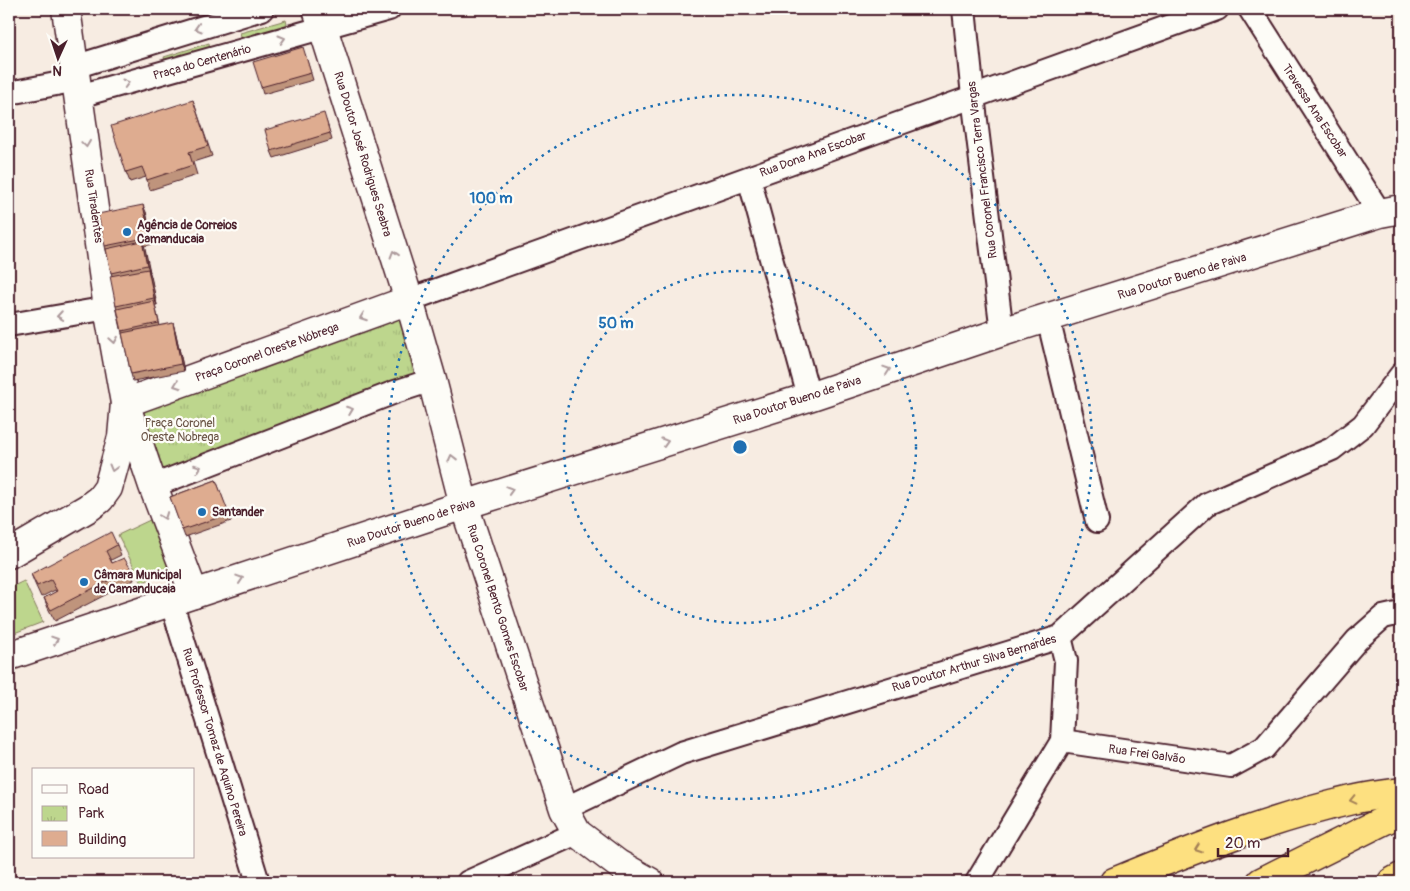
<svg xmlns="http://www.w3.org/2000/svg" width="1410" height="891" font-family="Pangolin,sans-serif">
  <style>
    .grass { fill: #bdd68d; stroke: #847a5c }
    .park { fill: url(#park-tufts); stroke: #847a5c }
    .lines { fill: none; stroke-linecap: round; stroke-linejoin: round }
    .minor-casing { stroke: #4a1f2b; stroke-width: 26 }
    .tertiary-casing { stroke: #4a1f2b; stroke-width: 31 }
    .secondary-casing { stroke: #4a1f2b; stroke-width: 31 }
    .motorway-casing { stroke: #4a1f2b; stroke-width: 31 }
    .minor { stroke: #fdfcf7; stroke-width: 22 }
    .tertiary { stroke: #fdfcf7; stroke-width: 28 }
    .secondary { stroke: #fdfcf7; stroke-width: 28 }
    .motorway { stroke: #fde080; stroke-width: 28 }
    .wall { fill: #bf947c; stroke: #4a1f2b }
    .shaded-wall { fill: #9b7865; stroke: #4a1f2b }
    .building { fill: #deac90; stroke: #4a1f2b }
    .oneway { stroke: #ac999b }
    .oneway2 { stroke: #a48056 }
    .ring { fill: none; stroke: #1f6fb2; stroke-width: 2.5; stroke-dasharray: 2.5 5 }
    .poi-dot { fill: #1f6fb2; stroke: #fdfcf7; stroke-width: 2 }
    .labels { text-anchor: middle; stroke-width: 4.5; stroke-linejoin: round; paint-order: stroke }
    .street-label { font-size: 12px; fill: #4a1f2b; stroke: #fdfcf7 }
    .poi-label { font-size: 12px; font-weight: bold; fill: #4a1f2b; stroke: #fdfcf7; text-anchor: start }
    .park-label { font-size: 12px; fill: #6c5648; stroke: #fdfcf7 }
    .centre { fill: #1f6fb2; stroke: #fdfcf7; stroke-width: 2.5 }
    .ring-label { font-size: 15px; text-anchor: middle; font-weight: bold; fill: #1f6fb2; stroke: #fdfcf7; stroke-width: 4.5; stroke-linejoin: round; paint-order: stroke }
  </style>
  <defs>
    <pattern id="park-tufts" width="24" height="20" patternUnits="userSpaceOnUse" patternTransform="scale(1.25)"><rect width="24" height="20" fill="#bdd68d"/><path d="M3 7l-1-3M5 7V3M7 7l1-3M15 17l-1-3M17 17v-4M19 17l1-3" fill="none" stroke="#a4b77a"/></pattern>
  </defs>
  <rect width="100%" height="100%" fill="#f7ece2"/>
  <filter id="ink" filterUnits="userSpaceOnUse"><feTurbulence type="fractalNoise" baseFrequency=".02" numOctaves="2"/><feDisplacementMap in="SourceGraphic" scale="10" xChannelSelector="R" yChannelSelector="G"/><feConvolveMatrix kernelMatrix="1 2 1 2 8 2 1 2 1" color-interpolation-filters="sRGB"/></filter>
  <g filter="url(#ink)">
    <g class="grass">
      <path d="M 286,20 L 288,29 L 243,42 L 240,33 Z"/>
      <path d="M 209,43 L 211,52 L 166,65 L 164,57 Z"/>
      <path d="M 152,519 L 175,567 L 142,583 L 118,535 Z"/>
      <path d="M 24,581 L 43,622 L 9,635 L 9,588 Z"/>
    </g>
    <path class="park" d="M 406,312 L 427,377 L 156,480 L 131,406 Z"/>
    <g class="lines">
      <defs>
        <g id="minor">
          <path d="M 964,9 L 973,96 L 1002,332"/>
          <path d="M 1250,9 L 1380,213"/>
          <path d="M 74,67 L 262,9"/>
          <path d="M 9,93 L 77,80"/>
          <path d="M 79,96 L 389,9"/>
          <path d="M 749,178 L 809,397"/>
          <path d="M 409,300 L 1217,9"/>
          <path d="M 1048,318 L 1097,521"/>
          <path d="M 9,325 L 108,308"/>
          <path d="M 153,486 L 395,392 L 432,380"/>
          <path d="M 171,601 L 258,882"/>
          <path d="M 1062,741 L 1231,766 L 1264,748 L 1357,640 L 1383,617 L 1401,613"/>
          <path d="M 564,809 L 681,753 L 1060,637 L 1207,504 L 1332,449 L 1363,425 L 1401,375"/>
          <path d="M 468,882 L 577,833"/>
          <path d="M 977,882 L 1062,741 L 1066,661 L 1060,637"/>
        </g>
        <g id="tertiary">
          <path d="M 464,505 L 809,397 L 1002,332 L 1380,213 L 1401,209"/>
          <path d="M 9,554 L 88,508 L 100,499 L 108,488 L 122,437 L 125,403 L 409,300"/>
          <path d="M 9,656 L 194,594"/>
        </g>
        <g id="secondary">
          <path d="M 66,9 L 108,308 L 125,403 L 153,486 L 194,594 L 464,505"/>
          <path d="M 317,9 L 409,300 L 432,380 L 464,505 L 564,809 L 577,833 L 618,864 L 650,882"/>
        </g>
        <g id="motorway">
          <path d="M 1114,882 C 1191,850 1270,819 1352,800 C 1368,796 1385,794 1401,792"/>
          <path d="M 1261,882 L 1401,812"/>
          <path d="M 1392,882 L 1401,877"/>
        </g>
      </defs>
      <use href="#minor" class="minor-casing"/>
      <use href="#tertiary" class="tertiary-casing"/>
      <use href="#secondary" class="secondary-casing"/>
      <use href="#motorway" class="motorway-casing"/>
      <use href="#minor" class="minor"/>
      <use href="#tertiary" class="tertiary"/>
      <use href="#secondary" class="secondary"/>
      <use href="#motorway" class="motorway"/>
    </g>
    <g class="wall">
      <path d="M 305,54 L 313,80 L 263,94 L 261,87 Z"/>
      <path d="M 193,100 L 212,156 L 193,162 L 197,175 L 150,190 L 146,177 L 130,182 L 126,172 Z"/>
      <path d="M 326,120 L 332,140 L 274,158 L 271,151 Z"/>
      <path d="M 146,212 L 153,244 L 144,246 L 157,305 L 155,305 L 160,326 L 175,330 L 184,371 L 133,381 L 131,374 L 116,306 L 112,276 L 105,246 Z"/>
      <path d="M 216,480 L 231,521 L 185,537 L 170,497 Z"/>
      <path d="M 117,545 L 121,555 L 111,560 L 112,563 L 131,569 L 134,580 L 55,621 L 48,608 L 44,598 L 56,592 L 55,590 L 41,597 L 35,584 L 31,574 Z"/>
    </g>
    <g class="shaded-wall">
      <path d="M 143,205 L 146,212 L 153,244 L 150,237 Z"/>
      <path d="M 142,241 L 145,248 L 150,272 L 147,265 Z"/>
      <path d="M 148,269 L 151,276 L 157,305 L 154,298 Z"/>
      <path d="M 173,323 L 175,330 L 184,371 L 181,364 Z"/>
    </g>
    <g class="building">
      <path d="M 303,47 L 311,73 L 261,87 L 253,62 Z"/>
      <path d="M 193,100 L 208,146 L 189,152 L 193,165 L 147,180 L 142,167 L 126,172 L 111,126 Z"/>
      <path d="M 324,113 L 330,133 L 271,151 L 265,130 Z"/>
      <path d="M 143,205 L 150,237 L 105,246 L 98,214 Z"/>
      <path d="M 142,241 L 147,265 L 111,273 L 106,249 Z"/>
      <path d="M 148,269 L 154,298 L 116,306 L 110,276 Z"/>
      <path d="M 154,301 L 159,323 L 122,331 L 117,309 Z"/>
      <path d="M 173,323 L 181,364 L 131,374 L 122,333 Z"/>
      <path d="M 216,480 L 229,514 L 182,530 L 170,497 Z"/>
      <path d="M 111,532 L 117,545 L 106,551 L 112,563 L 124,558 L 131,569 L 51,610 L 44,598 L 57,591 L 51,580 L 37,586 L 31,574 Z"/>
    </g>
    <defs><path id="oneway-chevron" d="M-2-3.5L2.5 0L-2 3.5" fill="none" stroke-width="1.6" stroke-linecap="round" stroke-linejoin="round" transform="scale(1.25)"/></defs>
    <g class="oneway">
      <use href="#oneway-chevron" transform="translate(198 28) rotate(163)"/>
      <use href="#oneway-chevron" transform="translate(282 39) rotate(-16)"/>
      <use href="#oneway-chevron" transform="translate(126 83) rotate(-16)"/>
      <use href="#oneway-chevron" transform="translate(86 144) rotate(82)"/>
      <use href="#oneway-chevron" transform="translate(394 254) rotate(-107)"/>
      <use href="#oneway-chevron" transform="translate(60 316) rotate(171)"/>
      <use href="#oneway-chevron" transform="translate(363 317) rotate(160)"/>
      <use href="#oneway-chevron" transform="translate(114 340) rotate(80)"/>
      <use href="#oneway-chevron" transform="translate(887 370) rotate(-19)"/>
      <use href="#oneway-chevron" transform="translate(177 385) rotate(160)"/>
      <use href="#oneway-chevron" transform="translate(350 410) rotate(-21)"/>
      <use href="#oneway-chevron" transform="translate(665 442) rotate(-17)"/>
      <use href="#oneway-chevron" transform="translate(452 458) rotate(-104)"/>
      <use href="#oneway-chevron" transform="translate(113 468) rotate(105)"/>
      <use href="#oneway-chevron" transform="translate(198 468) rotate(-21)"/>
      <use href="#oneway-chevron" transform="translate(510 490) rotate(-17)"/>
      <use href="#oneway-chevron" transform="translate(164 516) rotate(69)"/>
      <use href="#oneway-chevron" transform="translate(240 579) rotate(-18)"/>
      <use href="#oneway-chevron" transform="translate(55 640) rotate(-19)"/>
    </g>
    <g class="oneway2">
      <use href="#oneway-chevron" transform="translate(1353 800) rotate(167)"/>
      <use href="#oneway-chevron" transform="translate(1198 849) rotate(160)"/>
    </g>
  </g>
  <g class="ring">
    <circle cx="740" cy="447" r="176"/>
    <circle cx="740" cy="447" r="352"/>
  </g>
  <g class="poi-dot">
    <circle cx="127" cy="232" r="5"/>
    <circle cx="202" cy="512" r="5"/>
    <circle cx="84" cy="582" r="5"/>
  </g>
  <g class="labels">
    <g class="street-label">
      <text transform="translate(202 62) rotate(-16)" y="4">Praça do Centenário</text>
      <text transform="translate(1315 111) rotate(57)" y="4">Travessa Ana Escobar</text>
      <text transform="translate(363 154) rotate(73)" y="4">Rua Doutor José Rodrigues Seabra</text>
      <text transform="translate(813 154) rotate(-20)" y="4">Rua Dona Ana Escobar</text>
      <text transform="translate(982 170) rotate(-97)" y="4">Rua Coronel Francisco Terra Vargas</text>
      <text transform="translate(94 206) rotate(82)" y="4">Rua Tiradentes</text>
      <text transform="translate(1182 276) rotate(-17)" y="4">Rua Doutor Bueno de Paiva</text>
      <text transform="translate(267 352) rotate(-20)" y="4">Praça Coronel Oreste Nóbrega</text>
      <text transform="translate(797 400) rotate(-18)" y="4">Rua Doutor Bueno de Paiva</text>
      <text transform="translate(411 523) rotate(-18)" y="4">Rua Doutor Bueno de Paiva</text>
      <text transform="translate(498 608) rotate(72)" y="4">Rua Coronel Bento Gomes Escobar</text>
      <text transform="translate(974 663) rotate(-17)" y="4">Rua Doutor Arthur Silva Bernardes</text>
      <text transform="translate(215 742) rotate(73)" y="4">Rua Professor Tomaz de Aquino Pereira</text>
      <text transform="translate(1147 754) rotate(8)" y="4">Rua Frei Galvão</text>
    </g>
    <g class="poi-label">
      <text x="137" y="229">Agência de Correios<tspan x="137" dy="14">Camanducaia</tspan></text>
      <text x="212" y="516">Santander</text>
      <text x="94" y="579">Câmara Municipal<tspan x="94" dy="14">de Camanducaia</tspan></text>
    </g>
    <g class="park-label">
      <text x="180" y="427">Praça Coronel<tspan x="180" dy="14">Oreste Nobrega</tspan></text>
    </g>
  </g>
  <circle cx="740" cy="447" r="8" class="centre"/>
  <g class="ring-label">
    <text x="491" y="203">100 m</text>
    <text x="616" y="328">50 m</text>
  </g>
  <rect width="1410" height="891" fill="none" stroke="#fdfcf7" stroke-width="30"/>
  <rect x="15" y="15" width="1380" height="861" fill="none" stroke="#4a1f2b" stroke-width="2" filter="url(#ink)"/>
  <rect x="32" y="768" width="162" height="90" fill="#fdfcf7" stroke="#b5a4a5"/>
  <rect x="42" y="785" width="25" height="8" fill="#fdfcf7" stroke="#b5a4a5"/>
  <text x="78" y="794" font-size="15" fill="#4a1f2b">Road</text>
  <rect x="42" y="806" width="25" height="15" fill="url(#park-tufts)" stroke="#b5a4a5"/>
  <text x="78" y="818" font-size="15" fill="#4a1f2b">Park</text>
  <rect x="42" y="831" width="25" height="15" fill="#deac90" stroke="#b5a4a5"/>
  <text x="78" y="844" font-size="15" fill="#4a1f2b">Building</text>
  <g transform="translate(58 58) rotate(183)" stroke="#fdfcf7" stroke-width="4" paint-order="stroke">
  <path d="M0-4L9 19L0 12L-9 19Z" fill="#4a1f2b"/>
  <text y="-8" font-size="14" font-weight="bold" text-anchor="middle" fill="#4a1f2b">N</text>
  </g>
  <path d="M1218 848v8h70v-8" fill="none" stroke="#4a1f2b" stroke-width="2.5"/>
  <text x="1225" y="848" font-size="15" fill="#4a1f2b" stroke="#fdfcf7" stroke-width="4" paint-order="stroke">20 m</text>
</svg>
